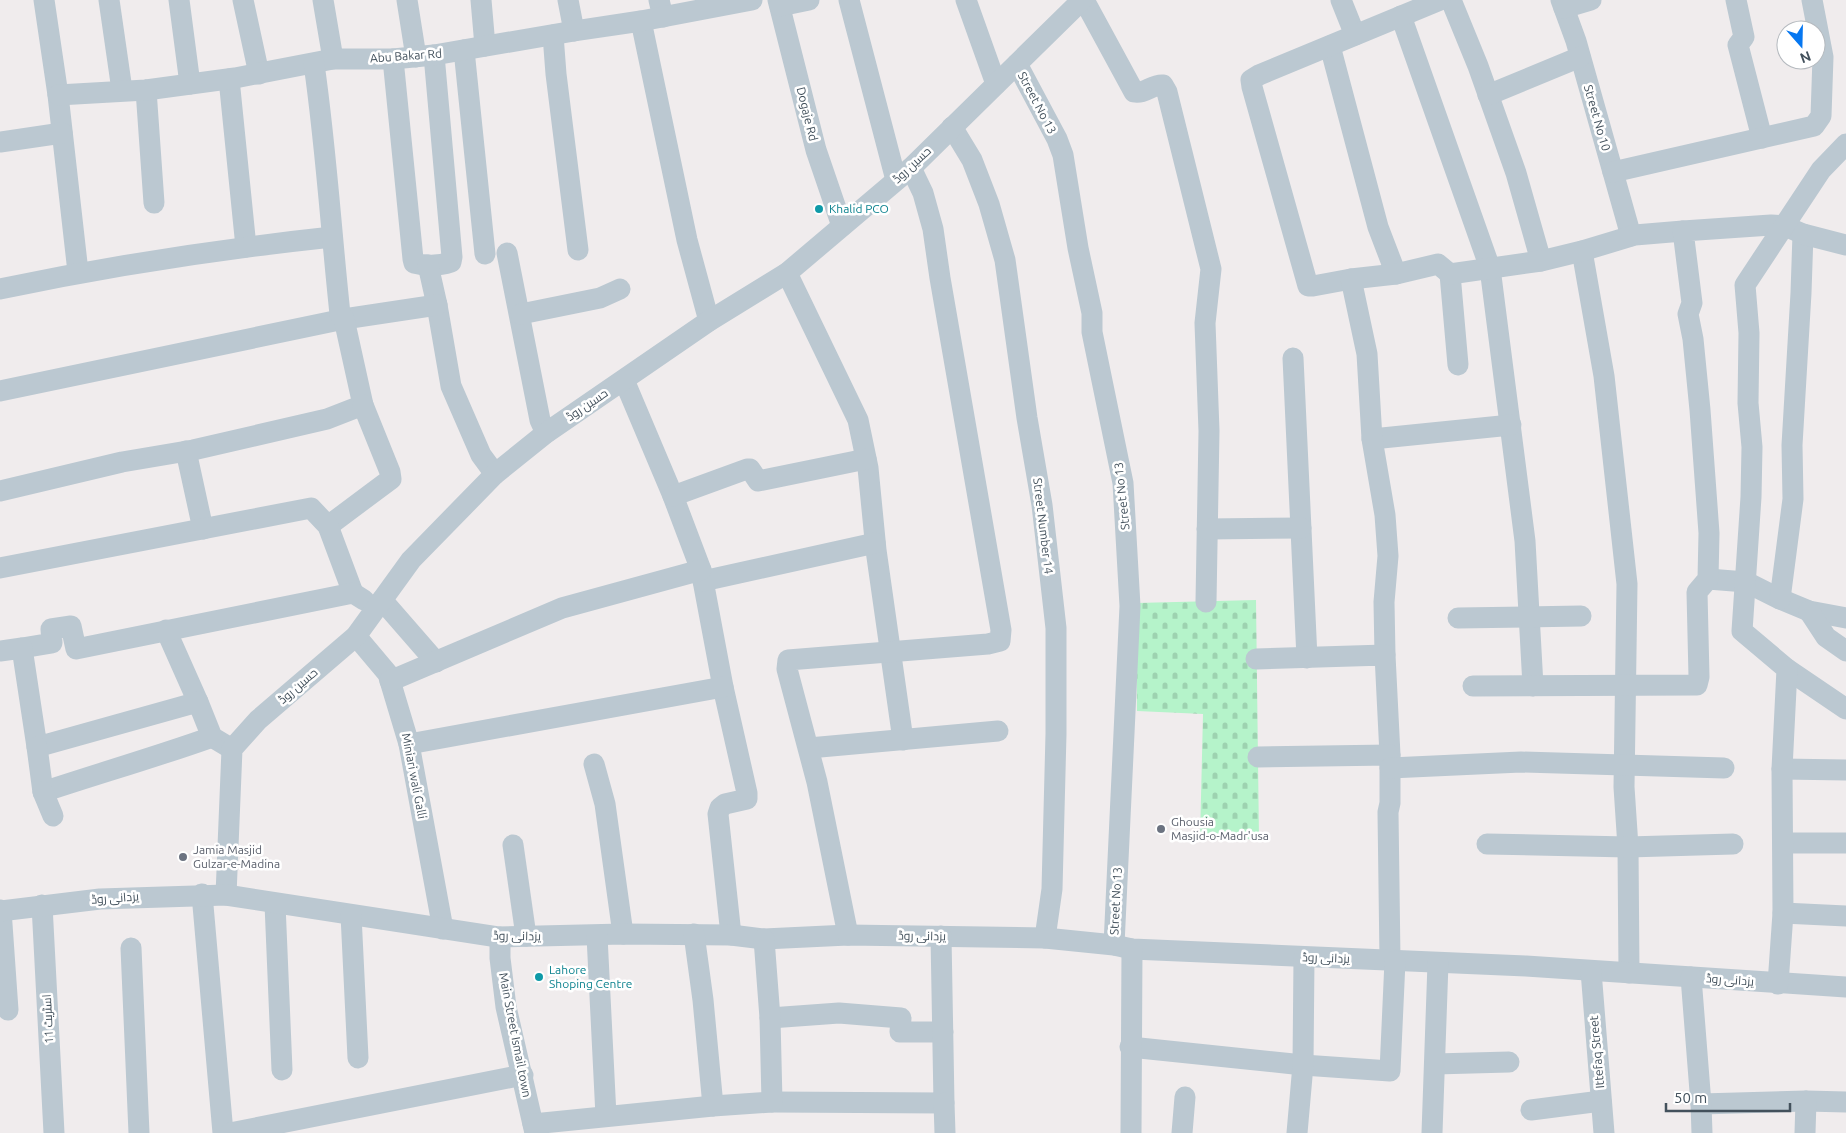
<svg xmlns="http://www.w3.org/2000/svg" width="1846" height="1133" font-family="Ubuntu,Cairo,sans-serif">
  <style>
    .cemetery { fill: url(#cemetery-stones) }
    .lines { fill: none; stroke-linecap: round; stroke-linejoin: round }
    .minor { stroke: #bbc8d1; stroke-width: 21 }
    .culture-dot { fill: #0f9aa8; stroke: #fff; stroke-width: 2 }
    .worship-dot { fill: #6b7280; stroke: #fff; stroke-width: 2 }
    .labels { text-anchor: middle; stroke-width: 5; stroke-linejoin: round; paint-order: stroke }
    .street-label { font-size: 12px; fill: #43515c; stroke: #fff }
    .culture-label { font-size: 12px; fill: #0d838f; stroke: #fff; text-anchor: start }
    .worship-label { font-size: 12px; fill: #5b616d; stroke: #fff; text-anchor: start }
  </style>
  <defs>
    <pattern id="cemetery-stones" width="16" height="16" patternUnits="userSpaceOnUse" patternTransform="scale(1.25)"><rect width="16" height="16" fill="#b5f3ca"/><path d="M2 7V4a2 2 0 0 1 4 0v3zM10 15v-3a2 2 0 0 1 4 0v3z" fill="#9dd2b0"/></pattern>
  </defs>
  <rect width="100%" height="100%" fill="#f0eced"/>
  <path class="cemetery" d="M 1256,600 L 1259,839 L 1200,839 L 1203,714 L 1137,711 L 1136,603 Z"/>
  <g class="lines">
    <g class="minor">
      <path d="M 44,0 L 58,95 L 78,272"/>
      <path d="M 109,0 L 122,90"/>
      <path d="M 179,0 L 190,84"/>
      <path d="M 243,0 L 259,74"/>
      <path d="M 323,0 L 333,59"/>
      <path d="M 407,0 L 416,57"/>
      <path d="M 481,0 L 485,46"/>
      <path d="M 568,0 L 574,31"/>
      <path d="M 659,0 L 663,17"/>
      <path d="M 778,0 L 816,150 L 842,226"/>
      <path d="M 849,0 L 896,180"/>
      <path d="M 966,0 L 996,84"/>
      <path d="M 1084,0 L 1134,92 C 1145,94 1152,84 1163,85 L 1167,92 L 1211,269 L 1205,323 L 1209,431 L 1206,602"/>
      <path d="M 1341,0 L 1355,35"/>
      <path d="M 1451,0 L 1478,66 L 1516,173 L 1541,261"/>
      <path d="M 1561,0 L 1576,41 L 1631,236"/>
      <path d="M 1736,0 L 1744,37 L 1738,45 L 1762,138"/>
      <path d="M 780,6 L 809,0"/>
      <path d="M 1564,8 L 1591,0"/>
      <path d="M 1401,16 L 1490,268 L 1525,541 L 1533,686"/>
      <path d="M 641,21 L 687,240 L 709,321"/>
      <path d="M 553,35 L 556,74 L 578,250"/>
      <path d="M 1330,46 L 1378,227 L 1396,274"/>
      <path d="M 464,50 L 485,254"/>
      <path d="M 393,59 L 413,259 L 414,263 C 426,266 439,266 451,262 L 452,257 L 434,55"/>
      <path d="M 1017,64 L 1057,139 L 1063,155 L 1078,248 L 1092,313 L 1092,332 L 1123,483 L 1130,606 L 1114,945"/>
      <path d="M 229,79 L 246,247"/>
      <path d="M 146,90 L 154,203"/>
      <path d="M 58,95 L 146,90 L 235,78 L 333,59 L 393,59 L 434,55 L 574,31 L 641,21 L 752,0"/>
      <path d="M 1488,95 L 1580,57"/>
      <path d="M 952,127 L 972,160 L 989,204 L 1005,260 L 1027,418 L 1042,505 L 1056,628 L 1056,734 L 1052,889 L 1045,938"/>
      <path d="M 0,142 L 62,133"/>
      <path d="M 1613,172 L 1814,126 L 1821,116 L 1823,57 L 1812,0"/>
      <path d="M 1582,251 L 1604,376 L 1627,584 L 1624,787 L 1628,847 L 1629,973"/>
      <path d="M 507,253 L 540,420 L 546,433"/>
      <path d="M 428,265 L 437,305 L 451,386 L 481,455 L 495,474"/>
      <path d="M 787,273 L 858,420 L 868,468 L 876,550 L 903,740"/>
      <path d="M 1450,274 L 1458,365"/>
      <path d="M 1351,279 L 1313,286 L 1308,286 L 1252,87 L 1251,80 L 1259,75 L 1440,0"/>
      <path d="M 0,289 C 110,266 220,249 332,237"/>
      <path d="M 521,314 L 600,298 L 620,289"/>
      <path d="M 1293,358 L 1307,658"/>
      <path d="M 624,380 L 673,496 L 701,570 L 723,687 L 747,793 L 747,799 L 725,804 L 720,808 L 718,814 L 731,935"/>
      <path d="M 0,391 L 344,319 L 437,305"/>
      <path d="M 1372,439 L 1511,425"/>
      <path d="M 186,451 L 203,529"/>
      <path d="M 0,491 L 122,462 L 193,450 L 327,419 L 363,405 L 344,319 L 340,314 C 331,230 326,147 314,64"/>
      <path d="M 673,496 L 747,469 L 750,469 L 758,481 L 866,459"/>
      <path d="M 328,526 L 391,479 L 390,472 L 363,405"/>
      <path d="M 1207,529 L 1301,528"/>
      <path d="M 0,568 L 311,508 L 328,526 L 353,593"/>
      <path d="M 1708,579 L 1746,582 L 1780,599 L 1809,611 L 1846,618"/>
      <path d="M 703,581 L 875,543"/>
      <path d="M 1780,599 L 1793,499 L 1792,445 L 1801,293 L 1803,234"/>
      <path d="M 382,600 L 436,662"/>
      <path d="M 1809,611 L 1826,637 L 1846,651"/>
      <path d="M 1458,618 L 1581,616"/>
      <path d="M 166,630 L 198,702"/>
      <path d="M 356,636 L 388,674 L 409,744 L 443,929"/>
      <path d="M 22,648 L 52,643 L 51,629 L 71,626 L 76,649 L 353,593 L 364,600"/>
      <path d="M 0,651 L 22,648 L 37,747 L 198,702 L 212,737 L 232,749"/>
      <path d="M 1385,655 L 1384,602 L 1388,556 L 1385,515 L 1372,439 L 1367,354 L 1351,279 L 1396,274 L 1438,264 L 1450,274 L 1541,261 L 1582,251 L 1635,235 L 1683,231"/>
      <path d="M 1256,659 L 1385,655 L 1390,755"/>
      <path d="M 1787,669 L 1846,709"/>
      <path d="M 390,681 L 562,608 L 701,570"/>
      <path d="M 1473,686 L 1697,685 L 1699,677 L 1697,592 L 1708,579 L 1709,533 L 1700,410 L 1693,339 L 1688,314 L 1692,303 L 1683,231 L 1771,225 L 1785,226 L 1803,234 L 1846,245"/>
      <path d="M 409,744 L 723,687"/>
      <path d="M 37,747 L 43,792 C 100,773 156,757 212,737"/>
      <path d="M 809,748 L 998,731"/>
      <path d="M 1258,757 L 1390,755 L 1390,803 L 1388,812 L 1390,960"/>
      <path d="M 594,764 L 605,804 L 623,934"/>
      <path d="M 1390,768 L 1521,762 L 1724,768"/>
      <path d="M 1782,769 L 1846,770"/>
      <path d="M 43,792 L 53,816"/>
      <path d="M 1783,843 L 1846,843"/>
      <path d="M 1487,844 L 1628,847 L 1733,844"/>
      <path d="M 513,845 L 526,936"/>
      <path d="M 202,894 L 223,1133"/>
      <path d="M 226,895 L 232,749 L 258,720 L 356,636 L 411,560 L 495,474 L 546,433 L 709,321 L 787,273 L 911,168 L 1082,0"/>
      <path d="M 275,904 L 282,1070"/>
      <path d="M 42,905 L 54,1133"/>
      <path d="M 1,910 L 8,1010"/>
      <path d="M 0,911 L 100,899 L 226,895 L 498,937 L 623,934 L 731,935 L 764,939 L 848,935 L 1045,938 L 1114,945 L 1132,949 L 1526,966 L 1846,987"/>
      <path d="M 1783,913 L 1846,916"/>
      <path d="M 351,915 L 358,1058"/>
      <path d="M 694,934 L 703,1000 L 713,1106"/>
      <path d="M 848,935 L 817,782 L 787,669 L 788,660 L 988,644 L 1000,641 L 1001,630 L 940,278 L 933,229 L 923,193 L 911,168"/>
      <path d="M 597,936 L 606,1116"/>
      <path d="M 500,937 L 500,958 L 506,1007 L 535,1133"/>
      <path d="M 131,948 L 139,1133"/>
      <path d="M 1591,971 L 1604,1133"/>
      <path d="M 1691,977 L 1701,1104 L 1806,1101 L 1846,1102"/>
      <path d="M 1778,984 L 1783,913 L 1782,769 L 1787,669 L 1742,631 L 1751,497 L 1752,447 L 1748,403 L 1749,333 L 1745,285 L 1821,170 L 1846,144"/>
      <path d="M 770,1018 L 839,1013 L 901,1018 L 900,1032 L 943,1032"/>
      <path d="M 1130,1047 L 1303,1065 L 1390,1071 L 1395,961"/>
      <path d="M 1435,1064 L 1509,1062"/>
      <path d="M 772,1102 L 944,1103 L 941,936"/>
      <path d="M 944,1103 L 945,1133"/>
      <path d="M 1701,1104 L 1702,1133"/>
      <path d="M 1531,1110 L 1601,1101"/>
      <path d="M 533,1124 L 713,1106 L 772,1102 L 770,1018 L 764,939"/>
      <path d="M 230,1133 L 523,1075"/>
      <path d="M 1131,1133 L 1132,949"/>
      <path d="M 1182,1133 L 1185,1097"/>
      <path d="M 1297,1133 L 1303,1065 L 1304,958"/>
      <path d="M 1432,1133 L 1438,963"/>
      <path d="M 1805,1133 L 1806,1101"/>
    </g>
  </g>
  <g class="culture-dot">
    <circle cx="819" cy="209" r="5"/>
    <circle cx="539" cy="977" r="5"/>
  </g>
  <g class="worship-dot">
    <circle cx="1161" cy="829" r="5"/>
    <circle cx="183" cy="857" r="5"/>
  </g>
  <g class="labels">
    <g class="street-label">
      <text transform="translate(406 56) rotate(-4)" y="4">Abu Bakar Rd</text>
      <text transform="translate(1037 103) rotate(62)" y="4">Street No 13</text>
      <text transform="translate(807 114) rotate(76)" y="4">Dogaje Rd</text>
      <text transform="translate(1597 118) rotate(74)" y="4">Street No 10</text>
      <text transform="translate(912 165) rotate(-43)" y="4">حسین روڈ</text>
      <text transform="translate(587 405) rotate(-34)" y="4">حسین روڈ</text>
      <text transform="translate(1122 496) rotate(-96)" y="4">Street No 13</text>
      <text transform="translate(1043 526) rotate(83)" y="4">Street Number 14</text>
      <text transform="translate(298 686) rotate(-41)" y="4">حسین روڈ</text>
      <text transform="translate(414 776) rotate(79)" y="4">Miniari wali Galli</text>
      <text transform="translate(115 898) rotate(-4)" y="4">یزدانی روڈ</text>
      <text transform="translate(1116 901) rotate(-87)" y="4">Street No 13</text>
      <text transform="translate(517 936) rotate(1)" y="4">یزدانی روڈ</text>
      <text transform="translate(922 936) rotate(1)" y="4">یزدانی روڈ</text>
      <text transform="translate(1326 958) rotate(2)" y="4">یزدانی روڈ</text>
      <text transform="translate(1730 980) rotate(4)" y="4">یزدانی روڈ</text>
      <text transform="translate(48 1019) rotate(-93)" y="4">اسٹریٹ 11</text>
      <text transform="translate(515 1035) rotate(79)" y="4">Main Street Ismail town</text>
      <text transform="translate(1597 1052) rotate(-95)" y="4">Ittefaq Street</text>
    </g>
    <g class="culture-label">
      <text x="829" y="213">Khalid PCO</text>
      <text x="549" y="974">Lahore<tspan x="549" dy="14">Shoping Centre</tspan></text>
    </g>
    <g class="worship-label">
      <text x="1171" y="826">Ghousia<tspan x="1171" dy="14">Masjid-o-Madr'usa</tspan></text>
      <text x="193" y="854">Jamia Masjid<tspan x="193" dy="14">Gulzar-e-Madina</tspan></text>
    </g>
  </g>
  <g transform="translate(1801 45) rotate(160)"><circle r="24" fill="#ffffff" stroke="#b4b9be"/>
  <path d="M0-4L9 19L0 12L-9 19Z" fill="#0677f1"/>
  <text y="-8" font-size="14" font-weight="bold" text-anchor="middle" fill="#43515c">N</text>
  </g>
  <path d="M1666 1103v8h124v-8" fill="none" stroke="#43515c" stroke-width="2.5"/>
  <text x="1674" y="1103" font-size="15" fill="#43515c" stroke="#ffffff" stroke-width="4" paint-order="stroke">50 m</text>
</svg>
